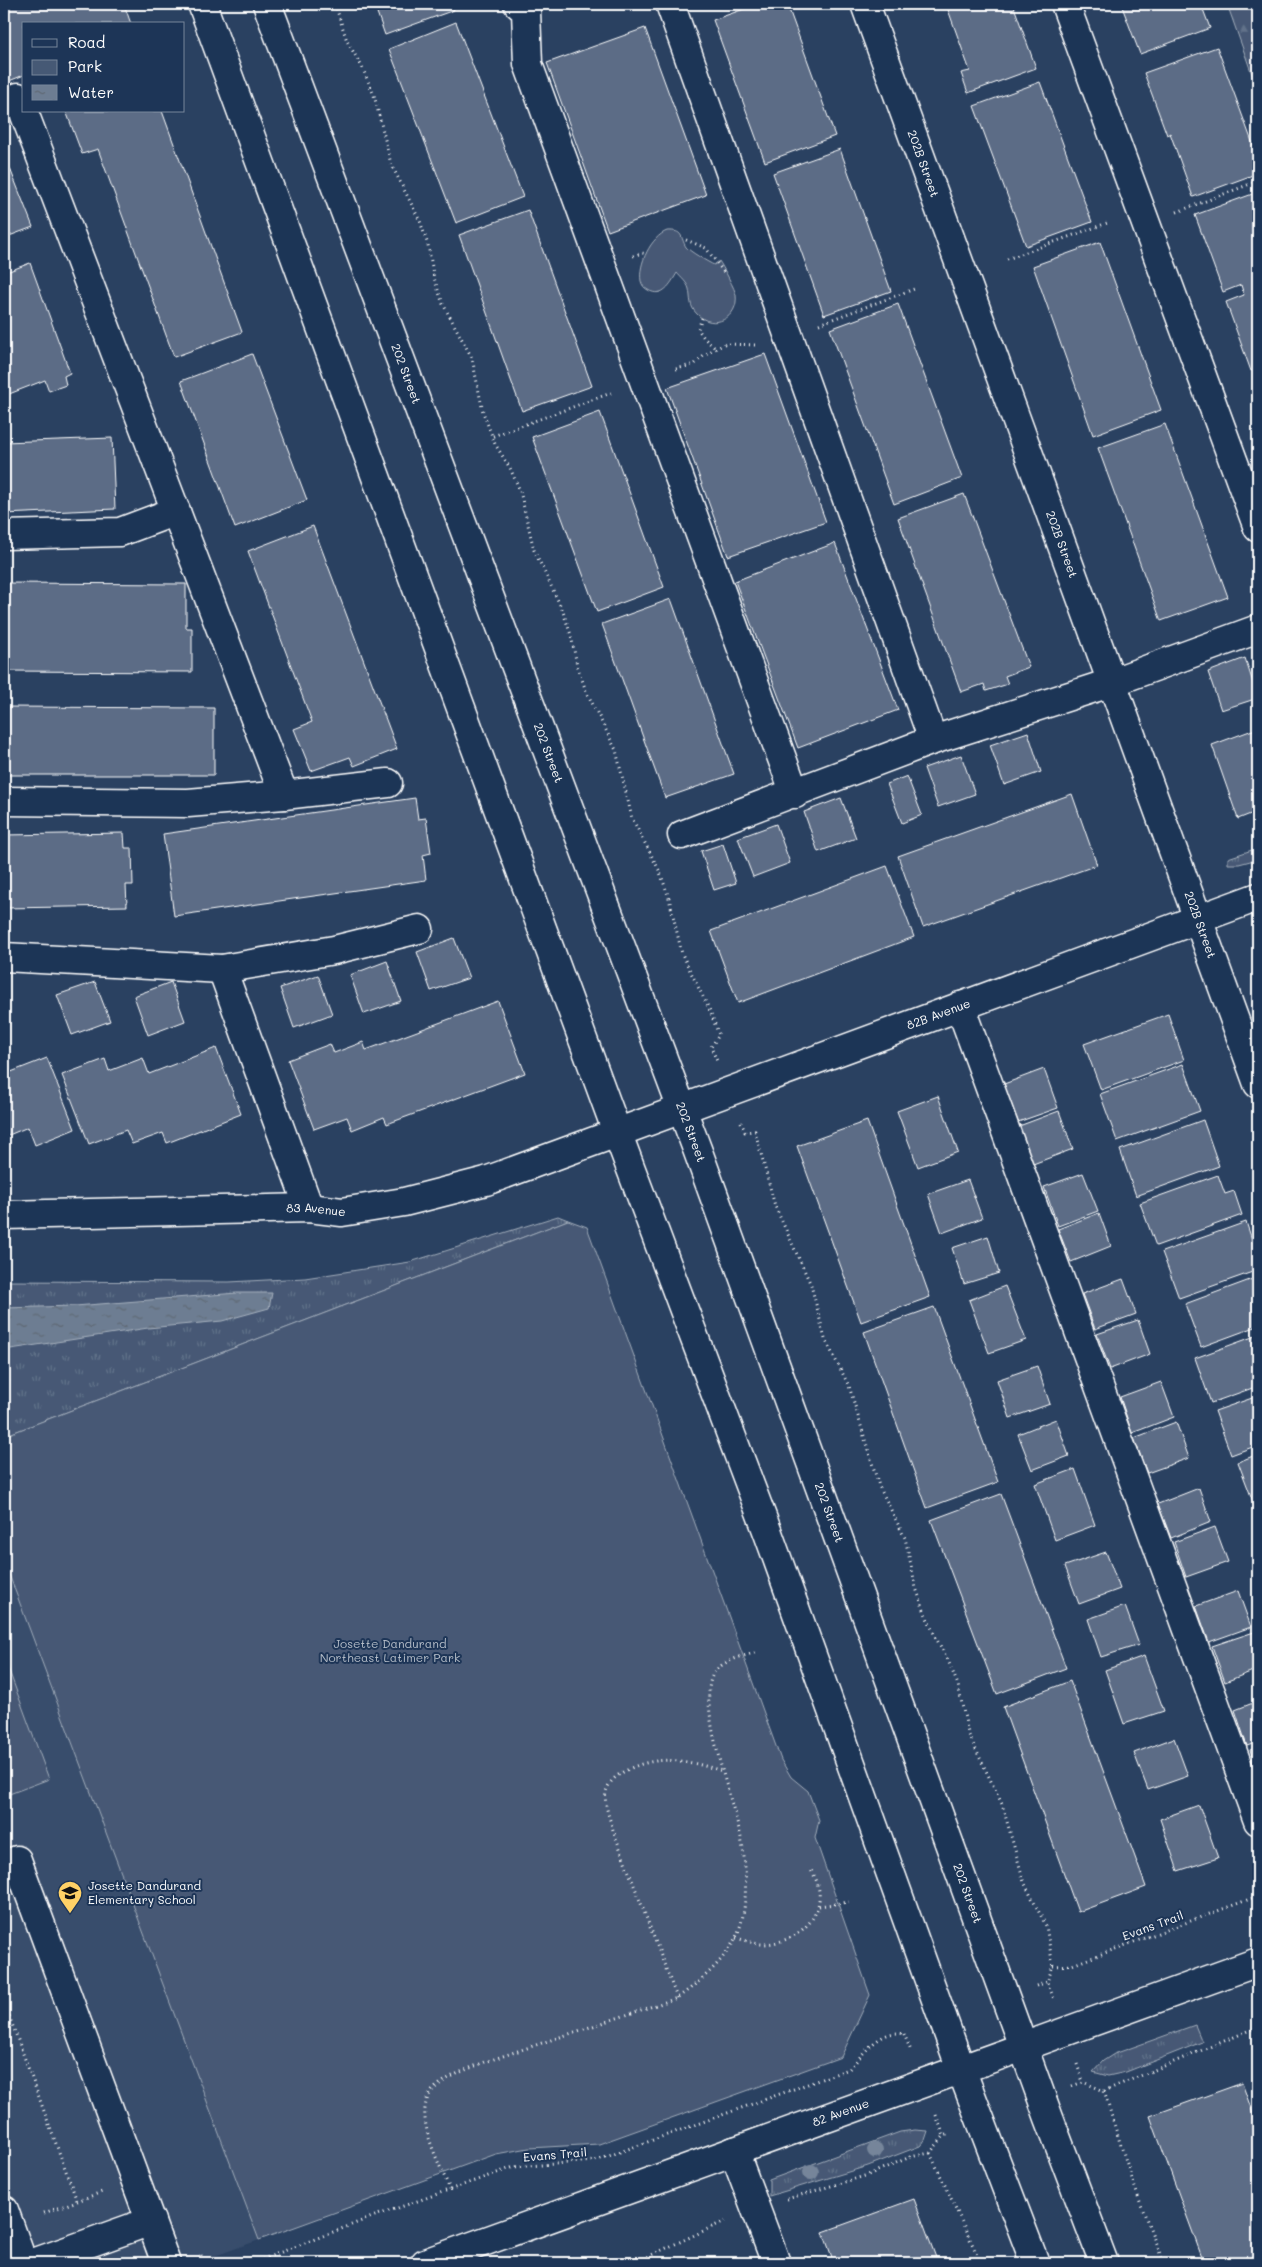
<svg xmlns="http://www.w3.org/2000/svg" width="1262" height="2267" font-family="Mali,sans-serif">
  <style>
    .built { fill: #394e6c }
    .grass { fill: url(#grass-tufts); stroke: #a2acba }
    .forest { fill: url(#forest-firs); stroke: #a2acba }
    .park { fill: #465975; stroke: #a2acba }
    .water { fill: url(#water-ripples); stroke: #a7b1be }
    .building { fill: #5b6c86; stroke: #fff }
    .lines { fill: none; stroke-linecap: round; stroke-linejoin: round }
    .minor-casing { stroke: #fff; stroke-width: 31 }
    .major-casing { stroke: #fff; stroke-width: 31 }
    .path { stroke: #fff; stroke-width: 3; stroke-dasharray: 1 4; stroke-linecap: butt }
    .minor { stroke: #1d3557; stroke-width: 28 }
    .major { stroke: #1d3557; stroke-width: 28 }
    .tree { fill: #76859a }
    .labels { text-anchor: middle; stroke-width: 4; stroke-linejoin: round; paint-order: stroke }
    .street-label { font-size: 12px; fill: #fff; stroke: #1d3557 }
    .park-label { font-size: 12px; fill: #b5bdc8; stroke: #1d3557 }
    .poi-label { font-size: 12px; fill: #fff; stroke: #1d3557; text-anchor: start }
  </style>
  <defs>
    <pattern id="grass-tufts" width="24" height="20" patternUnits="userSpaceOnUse" patternTransform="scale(1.25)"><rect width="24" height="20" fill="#465975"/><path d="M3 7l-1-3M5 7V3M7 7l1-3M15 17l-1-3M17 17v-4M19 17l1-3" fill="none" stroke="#62728a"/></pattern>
    <pattern id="forest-firs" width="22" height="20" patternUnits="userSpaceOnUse" patternTransform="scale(1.25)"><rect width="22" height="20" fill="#465975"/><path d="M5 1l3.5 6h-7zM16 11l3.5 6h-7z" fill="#62728a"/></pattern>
    <pattern id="water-ripples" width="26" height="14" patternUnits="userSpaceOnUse" patternTransform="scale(1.25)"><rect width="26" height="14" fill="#6d7d92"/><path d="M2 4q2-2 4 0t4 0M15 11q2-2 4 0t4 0" fill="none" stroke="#5e6772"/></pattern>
  </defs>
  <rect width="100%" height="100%" fill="#2a4161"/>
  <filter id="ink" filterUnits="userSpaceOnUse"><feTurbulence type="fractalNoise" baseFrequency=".02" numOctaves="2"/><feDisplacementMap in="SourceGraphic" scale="10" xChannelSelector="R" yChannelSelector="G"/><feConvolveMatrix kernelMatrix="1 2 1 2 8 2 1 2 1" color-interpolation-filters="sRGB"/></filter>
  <g filter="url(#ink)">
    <path class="built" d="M 4,1561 L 259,2240 L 195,2263 L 4,2263 Z"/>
    <g class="grass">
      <path d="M 1258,848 L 1258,859 L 1239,864 L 1228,864 L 1228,858 Z"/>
      <path d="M 558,1216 L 568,1220 L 4,1436 L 4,1281 L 229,1282 L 305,1278 L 410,1262 Z"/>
      <path d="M 1195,2025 L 1202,2042 L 1126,2072 L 1108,2076 L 1093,2072 L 1103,2061 L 1114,2054 Z"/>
      <path d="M 915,2130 L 928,2131 L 925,2140 L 920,2146 L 868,2166 L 769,2196 L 769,2180 L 900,2132 Z"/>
    </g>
    <path class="forest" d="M 1227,4 L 1258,4 L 1258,91 Z"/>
    <g class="park">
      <path d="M 667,231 C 684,230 680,237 686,247 C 689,251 709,263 714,265 L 719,261 C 722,265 736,291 736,295 C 739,318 713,331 697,314 C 689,306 691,299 689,289 C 687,282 681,278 677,273 C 671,283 663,299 648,290 C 644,288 642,285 641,281 C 638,264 651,237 667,231 Z"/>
      <path d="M 568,1220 L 587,1227 L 781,1760 L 791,1777 L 808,1791 L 819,1820 L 815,1838 L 870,1995 L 841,2057 L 599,2144 L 529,2148 L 496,2154 L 259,2240 L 4,1561 L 4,1436 Z"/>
      <path d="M 4,1657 L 49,1779 L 4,1796 Z"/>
    </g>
    <path class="water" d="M 237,1293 L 272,1293 L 269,1308 L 222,1321 L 148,1328 L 4,1350 L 4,1308 L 75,1306 Z"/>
    <g class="building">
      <path d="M 4,4 L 124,4 L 131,24 L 24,24 L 24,75 L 4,83 Z"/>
      <path d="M 374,4 L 452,4 L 454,10 L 385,35 Z"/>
      <path d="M 758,4 L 787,4 L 835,136 L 765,162 L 713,20 Z"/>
      <path d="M 946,4 L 1013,4 L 1036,68 L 968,93 L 961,73 L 970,71 Z"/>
      <path d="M 1121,4 L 1201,4 L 1210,28 L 1140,54 Z"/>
      <path d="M 456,22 L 523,197 L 456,223 L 389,49 Z"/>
      <path d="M 645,28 L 706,195 L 608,231 L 547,63 Z"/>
      <path d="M 1217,47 L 1258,158 L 1258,173 L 1193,197 L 1170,133 L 1167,135 L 1144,73 Z"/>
      <path d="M 1040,82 L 1092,222 L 1026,246 L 974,106 Z"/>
      <path d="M 66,111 L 162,111 L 242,332 L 174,357 L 98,149 L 82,154 Z"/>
      <path d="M 840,149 L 891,291 L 824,315 L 773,173 Z"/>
      <path d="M 7,161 L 33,227 L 4,238 L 4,162 Z"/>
      <path d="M 1258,192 L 1258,369 L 1251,371 L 1226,302 L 1244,295 L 1241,285 L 1223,292 L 1195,215 Z"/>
      <path d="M 528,210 L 592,386 L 522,411 L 459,235 Z"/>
      <path d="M 1100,242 L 1161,410 L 1093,435 L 1033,266 Z"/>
      <path d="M 30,263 L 70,373 L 64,376 L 66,385 L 49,391 L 45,380 L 4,396 L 4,273 Z"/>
      <path d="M 898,304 L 962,478 L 894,504 L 830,329 Z"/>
      <path d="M 252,354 L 307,500 L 235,528 L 181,381 Z"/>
      <path d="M 765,354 L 826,522 L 728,556 L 667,388 Z"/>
      <path d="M 600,412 L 664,587 L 597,612 L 532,437 Z"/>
      <path d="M 1165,424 L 1228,597 L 1161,621 L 1098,448 Z"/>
      <path d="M 112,438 L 115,509 L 4,514 L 4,442 Z"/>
      <path d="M 964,494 L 1029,667 L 1005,676 L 1008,684 L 986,691 L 984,684 L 961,692 L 898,518 Z"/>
      <path d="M 313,526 L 397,749 L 354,766 L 350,757 L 311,771 L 294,729 L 312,722 L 248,551 Z"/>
      <path d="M 835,543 L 898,710 L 798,748 L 735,581 Z"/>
      <path d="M 4,583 L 186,584 L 186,628 L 192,628 L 192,672 L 4,671 Z"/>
      <path d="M 671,599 L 734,774 L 665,798 L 602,624 Z"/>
      <path d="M 1245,658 L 1258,698 L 1221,710 L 1208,672 Z"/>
      <path d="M 4,707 L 214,708 L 214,775 L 4,775 Z"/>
      <path d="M 1258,728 L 1258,811 L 1238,819 L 1212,745 Z"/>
      <path d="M 1028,732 L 1041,772 L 1004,785 L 990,745 Z"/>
      <path d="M 961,755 L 975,794 L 938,807 L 924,768 Z"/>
      <path d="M 907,776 L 922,815 L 902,823 L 887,784 Z"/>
      <path d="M 1072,794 L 1097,865 L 923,927 L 898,856 Z"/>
      <path d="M 415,798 L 418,819 L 426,818 L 431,853 L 423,855 L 426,880 L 174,916 L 163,834 Z"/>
      <path d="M 841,798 L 856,838 L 818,852 L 804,812 Z"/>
      <path d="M 776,824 L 790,863 L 753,877 L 738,838 Z"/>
      <path d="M 124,833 L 125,848 L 132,848 L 133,885 L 126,885 L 127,906 L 4,908 L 4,835 Z"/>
      <path d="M 723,844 L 736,883 L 714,890 L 701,851 Z"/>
      <path d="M 887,866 L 914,937 L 738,1003 L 711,931 Z"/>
      <path d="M 454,938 L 469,978 L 431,991 L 417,952 Z"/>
      <path d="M 387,961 L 401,1001 L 364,1014 L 350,975 Z"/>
      <path d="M 318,975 L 332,1014 L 294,1028 L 280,988 Z"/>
      <path d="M 95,982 L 110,1021 L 72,1035 L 57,995 Z"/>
      <path d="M 171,982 L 185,1021 L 148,1035 L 134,996 Z"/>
      <path d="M 498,1001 L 525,1073 L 387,1124 L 384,1117 L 352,1130 L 347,1117 L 314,1129 L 288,1060 L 330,1044 L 334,1053 L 363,1042 L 366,1050 Z"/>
      <path d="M 1168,1014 L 1184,1060 L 1101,1090 L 1084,1044 Z"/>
      <path d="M 216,1048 L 241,1114 L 167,1143 L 163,1133 L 132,1144 L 126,1130 L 89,1144 L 62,1075 L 105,1059 L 109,1071 L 143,1058 L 149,1074 Z"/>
      <path d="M 47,1058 L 75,1129 L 35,1145 L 28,1127 L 4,1137 L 4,1062 L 6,1061 L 11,1072 Z"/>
      <path d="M 1183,1064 L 1200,1111 L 1117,1141 L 1100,1094 Z"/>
      <path d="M 1044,1069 L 1058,1108 L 1018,1122 L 1004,1084 Z"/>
      <path d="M 938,1096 L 958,1152 L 918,1167 L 897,1111 Z"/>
      <path d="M 1059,1111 L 1073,1149 L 1033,1164 L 1019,1126 Z"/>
      <path d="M 1203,1120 L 1219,1166 L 1136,1196 L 1120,1150 Z"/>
      <path d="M 867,1121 L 930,1297 L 861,1322 L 797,1146 Z"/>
      <path d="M 1083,1173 L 1098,1211 L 1058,1226 L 1044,1187 Z"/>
      <path d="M 1218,1175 L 1225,1194 L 1234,1191 L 1242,1215 L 1156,1246 L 1140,1203 Z"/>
      <path d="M 968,1180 L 982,1218 L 942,1233 L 928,1194 Z"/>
      <path d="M 1099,1213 L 1111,1246 L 1071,1262 L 1058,1229 Z"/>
      <path d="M 1246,1222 L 1258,1257 L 1258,1270 L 1179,1298 L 1162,1252 Z"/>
      <path d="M 988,1236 L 999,1273 L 964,1284 L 952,1248 Z"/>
      <path d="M 1258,1277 L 1258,1326 L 1201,1347 L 1185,1304 Z"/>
      <path d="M 1123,1279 L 1136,1314 L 1095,1329 L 1082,1294 Z"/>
      <path d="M 1005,1286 L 1026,1340 L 989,1353 L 969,1300 Z"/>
      <path d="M 934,1307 L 998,1482 L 927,1508 L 864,1332 Z"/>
      <path d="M 1138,1320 L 1150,1354 L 1110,1369 L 1097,1334 Z"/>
      <path d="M 1258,1335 L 1258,1386 L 1211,1403 L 1195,1358 Z"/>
      <path d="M 1037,1366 L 1050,1404 L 1010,1418 L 997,1380 Z"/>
      <path d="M 1161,1382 L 1174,1417 L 1132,1433 L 1120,1397 Z"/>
      <path d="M 1258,1396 L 1258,1445 L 1231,1455 L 1215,1411 Z"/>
      <path d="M 1056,1419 L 1069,1456 L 1032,1470 L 1018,1434 Z"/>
      <path d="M 1176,1422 L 1189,1458 L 1147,1473 L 1134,1438 Z"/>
      <path d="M 1258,1454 L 1258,1502 L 1254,1504 L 1238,1462 Z"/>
      <path d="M 1075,1469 L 1095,1525 L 1055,1540 L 1035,1484 Z"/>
      <path d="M 1199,1488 L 1211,1522 L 1171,1538 L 1158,1504 Z"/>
      <path d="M 1001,1494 L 1066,1668 L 997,1694 L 931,1520 Z"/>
      <path d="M 1215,1527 L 1228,1562 L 1186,1577 L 1174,1542 Z"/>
      <path d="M 1106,1552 L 1120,1589 L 1079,1604 L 1065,1566 Z"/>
      <path d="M 1238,1591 L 1251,1627 L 1209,1642 L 1196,1606 Z"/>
      <path d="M 1125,1606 L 1139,1645 L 1101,1657 L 1088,1619 Z"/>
      <path d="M 1254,1632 L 1258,1645 L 1258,1669 L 1225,1682 L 1212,1646 Z"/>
      <path d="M 1144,1656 L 1164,1711 L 1124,1724 L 1105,1670 Z"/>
      <path d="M 1070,1681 L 1146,1887 L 1078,1912 L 1003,1707 Z"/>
      <path d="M 1258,1701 L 1258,1742 L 1247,1746 L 1235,1710 Z"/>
      <path d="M 1174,1738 L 1188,1776 L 1148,1790 L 1134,1753 Z"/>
      <path d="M 1258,1747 L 1258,1773 L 1250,1750 Z"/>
      <path d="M 1199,1805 L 1218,1858 L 1178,1871 L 1160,1819 Z"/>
      <path d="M 1242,2083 L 1258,2128 L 1258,2263 L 1204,2263 L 1150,2116 Z"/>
      <path d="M 914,2199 L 938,2263 L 834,2263 L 823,2232 Z"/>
    </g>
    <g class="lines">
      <defs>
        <g id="minor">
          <path d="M 518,4 L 526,11 L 528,64 L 795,794"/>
          <path d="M 670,4 L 933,740"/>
          <path id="s1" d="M 865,4 L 1258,1084"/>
          <path d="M 1065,4 L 1258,528"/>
          <path d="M 18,97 L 284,795"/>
          <path d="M 4,535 L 120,532 L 176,511"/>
          <path d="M 4,801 L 188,803 L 284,795 L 388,783"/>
          <path d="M 682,835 L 933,740 L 1113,682 L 1258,629"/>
          <path d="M 4,957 L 222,969 L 334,950 L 419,929"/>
          <path d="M 222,969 L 309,1208"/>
          <path d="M 960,1006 L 1258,1821"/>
          <path id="s2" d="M 4,1215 L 309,1208 L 342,1212 L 404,1202 L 486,1181 L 1258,897"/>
          <path d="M 4,1865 L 17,1860 L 166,2263"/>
          <path d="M 734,2151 L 776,2263"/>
          <path d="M 4,2210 L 23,2263"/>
          <path d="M 33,2263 L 151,2221"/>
          <path id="s3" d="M 425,2263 L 1258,1962"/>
        </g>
        <g id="major">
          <path d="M 202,4 L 617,1132 L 768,1533 L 961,2069 L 1035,2263"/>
          <path id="s4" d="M 267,4 L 697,1149 L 1049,2118 L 1104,2263"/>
        </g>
      </defs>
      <use href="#minor" class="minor-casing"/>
      <use href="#major" class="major-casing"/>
      <g class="path">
        <path d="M 335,4 L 347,41 L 362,67 L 374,95 L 391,164 L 420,221 L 428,245 L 434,278 L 443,304 L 472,358 L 483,412 L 495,444 L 510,468 L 520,491 L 534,550 L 562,609 L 571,635 L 577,665 L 586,691 L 616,750 L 632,818 L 660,872 L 669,898 L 682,954 L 710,1011 L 719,1035 L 711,1047 L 717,1061"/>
        <path d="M 1177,212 L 1258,181"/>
        <path d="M 686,240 L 706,248 L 725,274"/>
        <path d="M 633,256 L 642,253 L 647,254"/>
        <path d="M 1007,259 L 1110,222"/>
        <path d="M 702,318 L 698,329 L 704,338 L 715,348"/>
        <path d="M 819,324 L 917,288"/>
        <path d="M 676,369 L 695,364 L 707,353 L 725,344 L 757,345"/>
        <path d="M 493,436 L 611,393"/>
        <path d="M 741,1122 L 745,1132 L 755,1131 L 775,1206 L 811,1285 L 825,1339 L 849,1386 L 879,1486 L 905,1538 L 916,1588 L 925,1613 L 936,1638 L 947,1658 L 958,1685 L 968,1733 L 1002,1804 L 1024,1882 L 1046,1926 L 1053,1966 L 1047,1982 L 1054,1999"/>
        <path d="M 819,1906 L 849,1902"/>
        <path d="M 736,1938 C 745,1940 754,1944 763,1944 C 803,1943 835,1907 811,1870"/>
        <path d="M 1053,1966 L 1072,1965 L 1258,1896"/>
        <path d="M 1036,1986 L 1047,1982"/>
        <path d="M 677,1998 L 613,1830 C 610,1819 602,1800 607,1789 C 610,1780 620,1773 629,1769 C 660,1754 690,1761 722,1771"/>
        <path d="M 4,2002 L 77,2201"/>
        <path d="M 904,2034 L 911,2051"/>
        <path d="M 1077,2064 L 1083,2082"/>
        <path d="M 1072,2086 L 1083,2082 L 1104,2091 C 1122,2150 1140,2207 1164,2263"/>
        <path d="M 1104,2091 L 1258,2027"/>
        <path d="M 936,2115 L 944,2136"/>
        <path d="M 930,2153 L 981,2263"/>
        <path d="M 450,2190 C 440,2163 408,2110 436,2087 C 450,2075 468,2069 485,2062 L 677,1998 C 699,1983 723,1962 735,1939 C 749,1914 747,1866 741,1838 C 735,1806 692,1694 716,1670 C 727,1659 744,1656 758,1652"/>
        <path d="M 787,2199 L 868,2175 L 910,2157 L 930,2153 L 944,2136 L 950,2134"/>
        <path d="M 44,2213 L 102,2192"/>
        <path d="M 201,2255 L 204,2263"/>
        <path d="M 253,2263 L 372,2217 L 514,2167 L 595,2161 L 849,2069 C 864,2054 880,2028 904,2034"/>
        <path d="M 634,2263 L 725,2221"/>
      </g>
      <use href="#minor" class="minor"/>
      <use href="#major" class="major"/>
    </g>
    <g class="tree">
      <circle cx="875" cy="2150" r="8"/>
      <circle cx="811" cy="2172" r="8"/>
    </g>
  </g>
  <defs>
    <symbol id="school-pin" viewBox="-11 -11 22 30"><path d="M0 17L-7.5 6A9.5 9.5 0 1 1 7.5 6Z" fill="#ffd166" stroke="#1d3557"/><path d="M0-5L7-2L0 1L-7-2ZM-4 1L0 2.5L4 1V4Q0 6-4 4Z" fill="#111"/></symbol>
  </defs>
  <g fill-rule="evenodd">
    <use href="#school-pin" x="56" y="1879" width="28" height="38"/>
  </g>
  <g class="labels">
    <g class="street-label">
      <text dy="4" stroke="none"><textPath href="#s1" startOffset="170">202B Street</textPath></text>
      <text dy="4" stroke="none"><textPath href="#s4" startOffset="395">202 Street</textPath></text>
      <text dy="4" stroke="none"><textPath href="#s1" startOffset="575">202B Street</textPath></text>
      <text dy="4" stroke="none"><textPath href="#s4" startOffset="800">202 Street</textPath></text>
      <text dy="4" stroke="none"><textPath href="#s1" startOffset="980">202B Street</textPath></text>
      <text dy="4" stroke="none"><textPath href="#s2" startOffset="968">82B Avenue</textPath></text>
      <text dy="4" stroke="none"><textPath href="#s4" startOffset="1205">202 Street</textPath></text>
      <text dy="4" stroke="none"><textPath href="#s2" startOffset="312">83 Avenue</textPath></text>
      <text dy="4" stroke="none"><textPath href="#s4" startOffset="1610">202 Street</textPath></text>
      <text dy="4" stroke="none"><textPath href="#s4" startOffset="2015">202 Street</textPath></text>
      <text transform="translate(1153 1926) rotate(-20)" y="4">Evans Trail</text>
      <text dy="4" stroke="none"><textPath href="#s3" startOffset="442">82 Avenue</textPath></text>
      <text transform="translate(555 2155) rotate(-5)" y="4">Evans Trail</text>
    </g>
    <g class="park-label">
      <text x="390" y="1648">Josette Dandurand<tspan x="390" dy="14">Northeast Latimer Park</tspan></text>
    </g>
    <g class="poi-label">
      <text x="88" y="1890">Josette Dandurand<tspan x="88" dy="14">Elementary School</tspan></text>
    </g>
  </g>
  <rect width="1262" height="2267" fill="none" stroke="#1d3557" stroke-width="20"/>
  <rect x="10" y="10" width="1242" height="2247" fill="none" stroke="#fff" stroke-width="2" filter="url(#ink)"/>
  <rect x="22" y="22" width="162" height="90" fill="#1d3557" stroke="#77869a"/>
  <rect x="32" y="39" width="25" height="8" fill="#1d3557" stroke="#77869a"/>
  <text x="68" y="48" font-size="15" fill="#ffffff">Road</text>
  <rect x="32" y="60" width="25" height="15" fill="#465975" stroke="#77869a"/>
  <text x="68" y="72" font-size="15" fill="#ffffff">Park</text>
  <rect x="32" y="85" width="25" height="15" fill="url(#water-ripples)" stroke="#77869a"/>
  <text x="68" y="98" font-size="15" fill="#ffffff">Water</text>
</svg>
